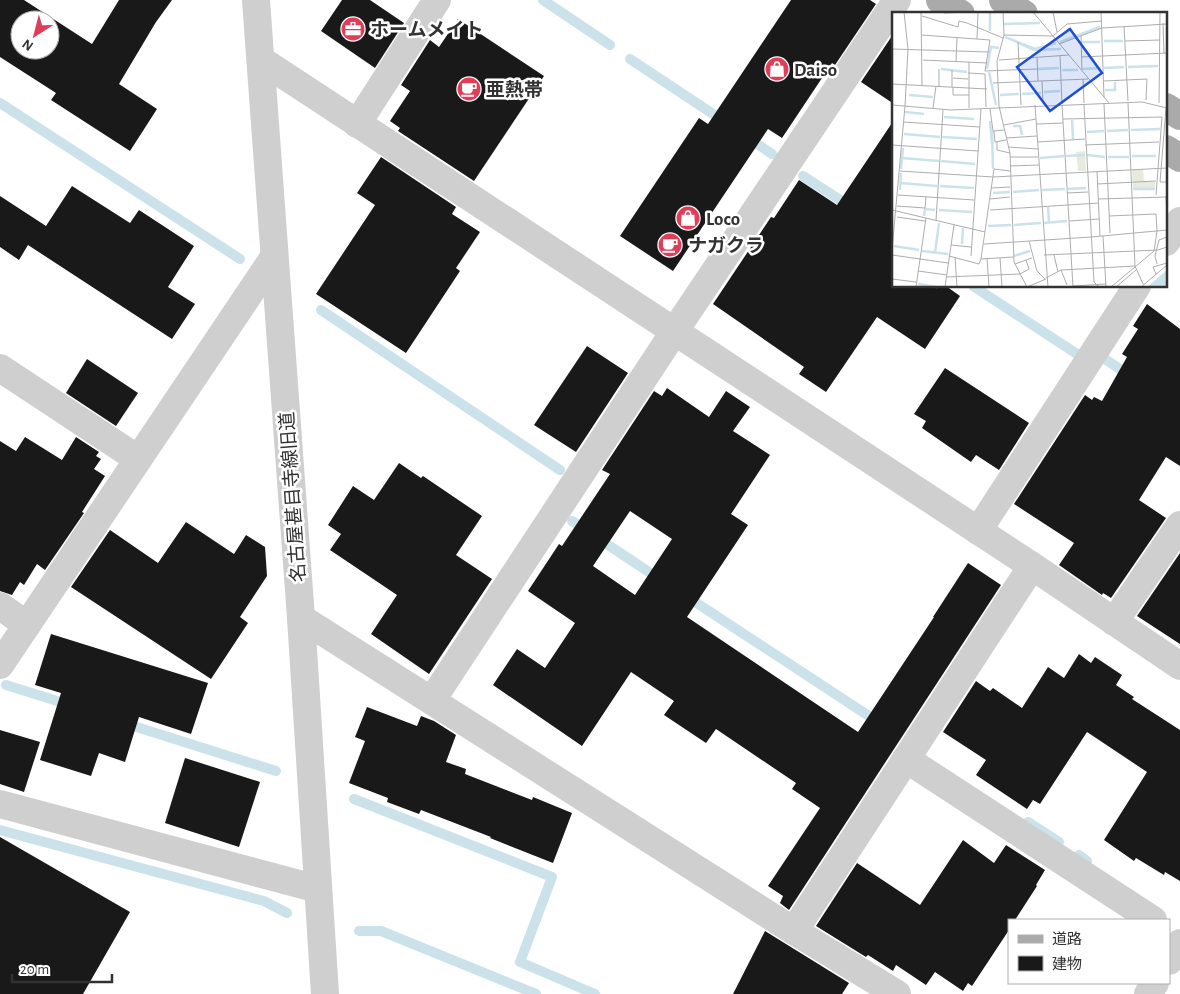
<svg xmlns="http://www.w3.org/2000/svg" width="1180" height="994" font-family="'Alegreya Sans','Noto Sans JP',sans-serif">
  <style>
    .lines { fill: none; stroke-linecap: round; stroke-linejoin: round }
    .stream { stroke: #cce2ea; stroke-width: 10 }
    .building { fill: #191919; fill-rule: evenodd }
    .minor { stroke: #cfcfcf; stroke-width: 28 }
    .major { stroke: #aaa; stroke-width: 28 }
    .labels { text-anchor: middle; stroke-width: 5; stroke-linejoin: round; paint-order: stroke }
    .poi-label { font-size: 19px; font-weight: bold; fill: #323232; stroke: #fff; text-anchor: start }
    .street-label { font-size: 19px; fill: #323232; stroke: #fff }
    .inset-river { fill: none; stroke: #cce2ea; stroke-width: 2.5 }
    .inset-road { fill: none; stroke: #adadad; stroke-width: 1 }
    .view { fill: #1d4ed8; fill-opacity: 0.15; stroke: #1d4ed8; stroke-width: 2.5 }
    .inset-edge { fill: none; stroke: #323232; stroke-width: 2.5 }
  </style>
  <rect width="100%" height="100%" fill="#fff"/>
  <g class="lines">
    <g class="stream">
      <path d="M 543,0 L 610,45"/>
      <path d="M 630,59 L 725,122"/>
      <path d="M 0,103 L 240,259"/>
      <path d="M 747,137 L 772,154"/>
      <path d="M 803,176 L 851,207"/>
      <path d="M 973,286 L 1077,354"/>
      <path d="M 321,310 L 560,470"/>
      <path d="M 1102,357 L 1130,376"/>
      <path d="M 572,521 L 661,580"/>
      <path d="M 686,596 L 878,722"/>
      <path d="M 6,685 L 70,705"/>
      <path d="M 124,723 L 276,771"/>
      <path d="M 354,799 L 552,877 L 520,962 L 595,994"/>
      <path d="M 1028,822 L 1059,842"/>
      <path d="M 0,830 L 264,901 L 287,913"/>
      <path d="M 1079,855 L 1087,861"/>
      <path d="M 359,931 L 381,931 L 536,994"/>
    </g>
  </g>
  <g class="building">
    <path d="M 0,0 L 24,0 L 92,44 L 119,0 L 172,0 L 156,22 L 119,84 L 157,109 L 130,151 L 51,100 L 56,93 L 0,57 ZM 20,20 L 50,20 L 50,50 L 20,50 Z"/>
    <path d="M 342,0 L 370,0 L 404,23 L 375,68 L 321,31 Z"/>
    <path d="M 791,0 L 870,0 L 876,4 L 835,65 L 832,63 L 782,138 L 768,129 L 673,271 L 620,236 L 699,118 L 708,124 Z"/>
    <path d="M 458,19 L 544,76 L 474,181 L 398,131 L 400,128 L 390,121 L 410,91 L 401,85 L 430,40 L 439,47 Z"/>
    <path d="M 894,33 L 894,104 L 861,82 Z"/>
    <path d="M 894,120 L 894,286 L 946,286 L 960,296 L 925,349 L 877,317 L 826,392 L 799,374 L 804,367 L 713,304 L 771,217 L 774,218 L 799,180 L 837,205 Z"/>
    <path d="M 381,157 L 456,207 L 452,214 L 480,232 L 456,268 L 460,271 L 406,353 L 316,294 L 375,205 L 357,193 Z"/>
    <path d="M 72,186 L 130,223 L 139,210 L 194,246 L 168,287 L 195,304 L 172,339 L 28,245 L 19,260 L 0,247 L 0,196 L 46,226 Z"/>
    <path d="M 1147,304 L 1180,329 L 1180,466 L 1166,457 L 1139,500 L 1166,518 L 1111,598 L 1103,593 L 1102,595 L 1059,565 L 1074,543 L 1014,504 L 1085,395 L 1092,400 L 1094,397 L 1102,401 L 1127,357 L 1122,354 L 1138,329 L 1133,326 Z"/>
    <path d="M 587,346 L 628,373 L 576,452 L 534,425 Z"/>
    <path d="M 87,359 L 138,393 L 116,426 L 66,393 Z"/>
    <path d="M 945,368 L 1029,423 L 999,470 L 976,455 L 971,462 L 922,428 L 926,421 L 914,414 Z"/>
    <path d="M 667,388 L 709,417 L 726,391 L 750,407 L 733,431 L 770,455 L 731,514 L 748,525 L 687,617 L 858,732 L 934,617 L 933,617 L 968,563 L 1001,585 L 789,910 L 780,903 L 783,896 L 768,886 L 820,808 L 792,789 L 796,783 L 716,729 L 706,743 L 664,715 L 674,701 L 631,672 L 582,746 L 493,685 L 517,649 L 545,668 L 575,623 L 528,591 L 559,544 L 562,546 L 610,474 L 602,470 L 654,391 L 662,396 ZM 630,511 L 672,539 L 635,595 L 593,566 Z"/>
    <path d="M 25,437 L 62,460 L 76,437 L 99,452 L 96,456 L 101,459 L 94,469 L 105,476 L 82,512 L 84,513 L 45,570 L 37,564 L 24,585 L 20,582 L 12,595 L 0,591 L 0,441 L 16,451 Z"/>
    <path d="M 399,463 L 421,478 L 423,476 L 482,516 L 456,555 L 492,579 L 429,674 L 371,634 L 397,595 L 330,550 L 341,534 L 328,525 L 353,486 L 374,500 Z"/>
    <path d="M 186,522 L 234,554 L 246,535 L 265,547 L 267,576 L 240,617 L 248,623 L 211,679 L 71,587 L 110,530 L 158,563 Z"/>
    <path d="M 1180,553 L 1180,644 L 1137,616 Z"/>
    <path d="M 51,634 L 208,683 L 191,734 L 139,717 L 125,762 L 99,753 L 91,776 L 40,760 L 61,693 L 35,685 Z"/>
    <path d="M 1079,654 L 1091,663 L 1095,657 L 1122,675 L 1116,685 L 1134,697 L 1132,699 L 1180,730 L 1180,881 L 1165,872 L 1164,875 L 1136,858 L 1134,861 L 1104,840 L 1147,772 L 1087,732 L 1040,804 L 1033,800 L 1027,809 L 976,775 L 986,760 L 943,732 L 976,681 L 990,691 L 993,688 L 1022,708 L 1048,667 L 1064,678 Z"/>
    <path d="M 367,707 L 417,726 L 421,716 L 434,721 L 456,735 L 446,762 L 466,769 L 465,774 L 532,800 L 533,797 L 572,813 L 553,863 L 490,838 L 491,837 L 421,810 L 419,814 L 387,802 L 388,798 L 349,783 L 365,741 L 355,737 Z"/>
    <path d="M 0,730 L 40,742 L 24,792 L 0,784 Z"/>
    <path d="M 185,758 L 260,782 L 239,847 L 165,823 Z"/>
    <path d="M 0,837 L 130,912 L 83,994 L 0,994 Z"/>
    <path d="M 963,840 L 994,863 L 1006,845 L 1045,870 L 1036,885 L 1037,886 L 1015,920 L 1009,920 L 1009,930 L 972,986 L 968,983 L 963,991 L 935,972 L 926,985 L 896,965 L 893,971 L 868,955 L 866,957 L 816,926 L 857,863 L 920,905 Z"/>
    <path d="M 765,931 L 849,983 L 842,994 L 733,994 Z"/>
  </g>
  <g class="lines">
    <g class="minor">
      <path d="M 256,0 L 301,618 L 325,994"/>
      <path d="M 261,60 L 1032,566 L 1180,666"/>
      <path d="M 357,124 L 437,0"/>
      <path d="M 1166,242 L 1180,221"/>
      <path d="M 0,368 L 138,459"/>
      <path d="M 978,531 L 1137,286"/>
      <path d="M 0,606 L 27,625"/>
      <path d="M 301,618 L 794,931 L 897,994"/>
      <path d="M 1114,622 L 1180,525"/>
      <path d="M 0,665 L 274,257"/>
      <path d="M 432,700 L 674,332 L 897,0"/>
      <path d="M 906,759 L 1153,920"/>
      <path d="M 0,804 L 318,889"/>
      <path d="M 794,931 L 1032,566"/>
      <path d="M 1169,961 L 1180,943"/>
      <path d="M 1148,994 L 1155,983"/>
    </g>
    <g class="major">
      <path d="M 940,0 L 961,14"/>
      <path d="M 1003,0 L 1024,14"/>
      <path d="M 1166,107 L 1180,116"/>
      <path d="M 1166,149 L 1180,158"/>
    </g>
  </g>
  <defs>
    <symbol id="office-disc" viewBox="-11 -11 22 22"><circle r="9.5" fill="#e03d58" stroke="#fff"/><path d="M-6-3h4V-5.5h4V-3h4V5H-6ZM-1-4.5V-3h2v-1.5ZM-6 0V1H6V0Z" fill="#fff"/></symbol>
    <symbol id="shop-disc" viewBox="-11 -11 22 22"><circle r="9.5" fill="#e03d58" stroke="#fff"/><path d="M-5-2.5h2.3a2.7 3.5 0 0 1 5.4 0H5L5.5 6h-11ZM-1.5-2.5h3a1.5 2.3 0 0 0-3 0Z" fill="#fff"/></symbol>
    <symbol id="cafe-disc" viewBox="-11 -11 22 22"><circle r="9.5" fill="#e03d58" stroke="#fff"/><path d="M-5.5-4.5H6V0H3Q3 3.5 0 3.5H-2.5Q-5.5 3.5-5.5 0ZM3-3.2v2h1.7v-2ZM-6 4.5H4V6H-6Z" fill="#fff"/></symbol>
  </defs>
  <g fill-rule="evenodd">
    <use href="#office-disc" x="339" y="15" width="28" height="28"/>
    <use href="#shop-disc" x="763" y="55" width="28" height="28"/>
    <use href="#cafe-disc" x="455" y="75" width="28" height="28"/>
    <use href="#shop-disc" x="674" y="204" width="28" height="28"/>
    <use href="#cafe-disc" x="656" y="231" width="28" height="28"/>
  </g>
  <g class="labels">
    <g class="poi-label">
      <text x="370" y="36">ホームメイト</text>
      <text x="794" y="76">Daiso</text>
      <text x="486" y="96">亜熱帯</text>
      <text x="706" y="225">Loco</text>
      <text x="688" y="252">ナガクラ</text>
    </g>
    <g class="street-label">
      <text transform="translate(292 497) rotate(-94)" y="7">名古屋甚目寺線旧道</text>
    </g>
  </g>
  <g transform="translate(892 12)">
    <rect width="275" height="275" fill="#fff"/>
    <path d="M 193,139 L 194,159 L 186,159 L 184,140 Z" fill="#e6ebde"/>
    <path d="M 251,157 L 252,170 L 263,170 L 263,177 L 241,177 L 240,158 Z" fill="#e6ebde"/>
    <path d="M 275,258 L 275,275 L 255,275 Z" fill="#cce2ea"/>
    <path class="inset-river" d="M 98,1 L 98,19M 112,12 L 148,11M 113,25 L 143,37 L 164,31M 212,29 L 231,29M 168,30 L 208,15M 190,30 L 208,30M 127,31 L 142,38 L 169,37M 236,55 L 266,54M 212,56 L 232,55M 49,57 L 75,60M 95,57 L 99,35 L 107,36M 146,57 L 167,56M 191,57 L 209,56M 170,58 L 186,58M 97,60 L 104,93M 213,78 L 223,78 L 223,70M 152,80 L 168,79M 130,82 L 149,81M 17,83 L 41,85M 108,83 L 127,82M 13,100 L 32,102M 52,105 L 82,107M 180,108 L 181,127M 98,109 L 100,132M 121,114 L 128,114 L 130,123M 239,118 L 268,117M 100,119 L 101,157M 215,119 L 236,118M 195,120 L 212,119M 12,122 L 48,125M 50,125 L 85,127M 195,143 L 213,145M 174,144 L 193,143M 240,144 L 264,144M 216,145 L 237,145M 10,146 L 47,149M 148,146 L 172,144M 49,149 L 83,152M 9,157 L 11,136M 8,171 L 45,174M 48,174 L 82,176M 176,177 L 194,176M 241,177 L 263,177M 8,178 L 9,161M 150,178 L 173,177M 121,180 L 147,178M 101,181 L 118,180M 156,195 L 157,211M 47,198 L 80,200M 32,204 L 33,197 L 43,198M 152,211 L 175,209M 122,213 L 149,211M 96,214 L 119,213M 70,232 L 71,216M 2,234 L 27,238M 30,239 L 56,242M 43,241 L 47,211M 122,244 L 138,239M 26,272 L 45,275"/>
    <path class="inset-road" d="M 12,0 L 16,37 L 13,94M 29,0 L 30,73M 111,0 L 112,23 L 105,49 L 107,94 L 118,141 L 122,250 L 135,275M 141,0 L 217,91M 161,0 L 165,20M 209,0 L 212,85M 222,0 L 240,0M 52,1 L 77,0M 30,4 L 66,15 L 67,9 L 75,11 L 111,26M 271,11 L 272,41M 232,14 L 236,89M 30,23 L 98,28 L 93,59 L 145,57M 112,23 L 161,24M 161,24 L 175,12 L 210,9M 189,24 L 190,58M 85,27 L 86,0M 233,29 L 268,28M 126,30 L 129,93M 167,32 L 210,16 L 275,12M 0,37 L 97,40M 168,44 L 170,92M 145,45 L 146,69M 189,45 L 275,41M 31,48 L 95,51M 107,48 L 177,43M 64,49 L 65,26M 47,57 L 47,74M 60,58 L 60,75M 76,61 L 93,62 L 94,95M 61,66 L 76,67M 191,67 L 192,91M 150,69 L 151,92M 212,69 L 255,67 L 254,88M 101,71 L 196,67M 0,72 L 95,77M 61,75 L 61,83 L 77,83M 236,91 L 243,254 L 251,272M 267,91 L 268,0M 212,92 L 218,221M 0,93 L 59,98 L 250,90 L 275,96M 143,93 L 156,275M 170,93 L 181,275M 192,93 L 202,270 L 207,275M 41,96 L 44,74M 77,96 L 77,50M 274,96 L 268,170 L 275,170M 98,97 L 101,119 L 113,118M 171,107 L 270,105 L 264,183M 11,110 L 88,115M 145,112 L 171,111M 112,113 L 144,107M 102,119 L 103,130 L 114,128M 114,126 L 145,124M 105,130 L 105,138 L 118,141M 146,130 L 193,127M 0,133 L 86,139M 193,133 L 267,130M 116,135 L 146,137M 118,145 L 146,145M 118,154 L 147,153M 8,159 L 101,165 L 275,156M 118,159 L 102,157 L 89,247 L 121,245M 205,159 L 208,224M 205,172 L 264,169M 99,176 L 118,175M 175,181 L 196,180M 6,183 L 82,188M 274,185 L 275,204M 98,187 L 118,185M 206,187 L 275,185M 5,194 L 33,196 L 34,185M 0,198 L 93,220M 98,198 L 207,191M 217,204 L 264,202 L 265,219 L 262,239 L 219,275M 5,205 L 33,209M 44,208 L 51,98M 177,209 L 207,207M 211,224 L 214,275M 199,225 L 275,218M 137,229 L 145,259 L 153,267M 92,232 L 199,225M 59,233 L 79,235M 0,238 L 13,94M 0,243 L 56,251M 152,243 L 266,238 L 275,235M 162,243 L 166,260M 57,244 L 87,252 L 89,247M 79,244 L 89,97M 63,245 L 65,275M 95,246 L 97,275M 108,246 L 110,275M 123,252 L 140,246M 265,252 L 263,244 L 267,228 L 275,225M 169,258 L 175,273M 26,259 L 55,263M 264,262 L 261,255 L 275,251M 54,265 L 128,262 L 137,257 L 134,248M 154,266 L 169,258 L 243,254M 0,267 L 24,270M 181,274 L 214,272M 24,275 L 34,206M 53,275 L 62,213M 135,275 L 154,267M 224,275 L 244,258M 249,275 L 275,253"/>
    <path class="view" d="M 178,17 L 210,61 L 158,99 L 125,55 Z"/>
    <rect width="275" height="275" class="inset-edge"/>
  </g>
  <rect x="1008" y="919" width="162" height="65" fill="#ffffff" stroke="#adadad"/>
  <rect x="1018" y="935" width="25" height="8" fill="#aaaaaa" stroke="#adadad"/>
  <text x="1052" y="944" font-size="15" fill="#323232">道路</text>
  <rect x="1018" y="956" width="25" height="15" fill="#191919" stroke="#adadad"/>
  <text x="1052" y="969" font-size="15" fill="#323232">建物</text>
  <g transform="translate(35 35) rotate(216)"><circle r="24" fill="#ffffff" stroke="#adadad"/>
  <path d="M0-4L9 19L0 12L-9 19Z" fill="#e03d58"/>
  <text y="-8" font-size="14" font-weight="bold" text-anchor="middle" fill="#323232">N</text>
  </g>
  <path d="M12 974v8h100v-8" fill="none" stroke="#323232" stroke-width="2.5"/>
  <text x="20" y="974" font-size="15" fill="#323232" stroke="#ffffff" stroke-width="4" paint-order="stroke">20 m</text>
</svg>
